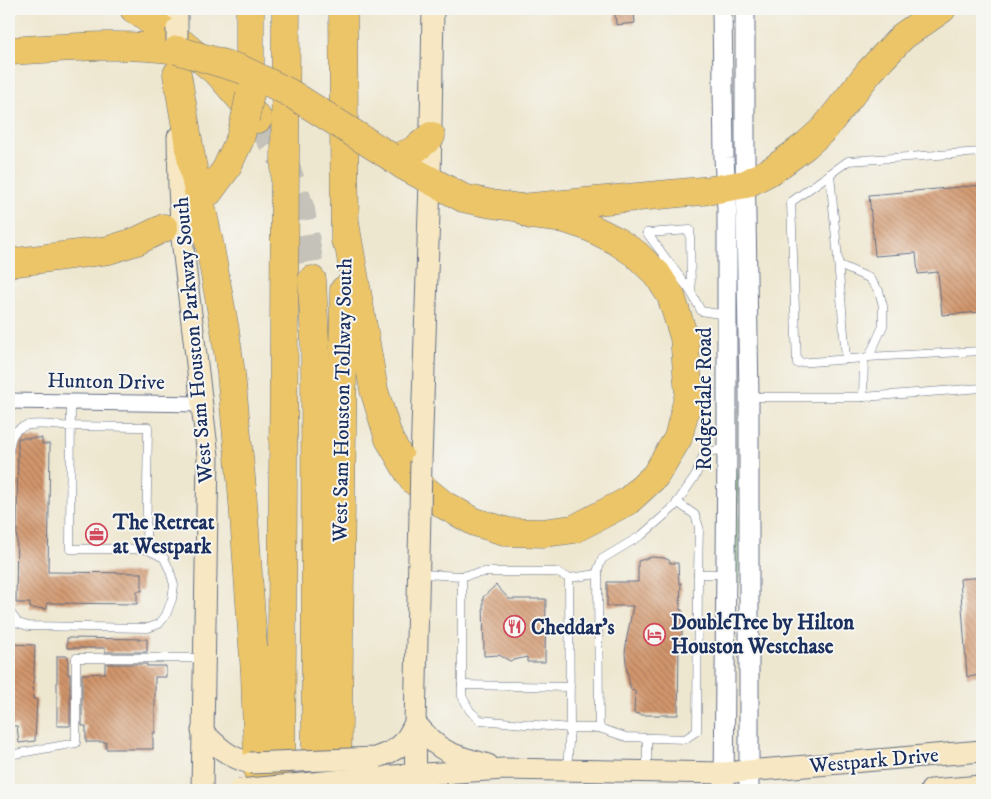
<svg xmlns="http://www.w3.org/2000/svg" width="991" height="799" font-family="'IM FELL DW Pica',serif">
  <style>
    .grass { fill: url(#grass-dots); stroke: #5c806f }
    .building { fill: url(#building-back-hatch) }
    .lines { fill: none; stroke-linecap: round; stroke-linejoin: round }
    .motorway-tunnel { stroke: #c4c2b9; stroke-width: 28; stroke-dasharray: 28 14; stroke-linecap: butt }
    .service-casing { stroke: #656f86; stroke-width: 9 }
    .minor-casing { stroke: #656f86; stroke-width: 17 }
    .tertiary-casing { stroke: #656f86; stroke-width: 21 }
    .secondary-casing { stroke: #656f86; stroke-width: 23 }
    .motorway-casing { stroke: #656f86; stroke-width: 29 }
    .service { stroke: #fff; stroke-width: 8 }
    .minor { stroke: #fff; stroke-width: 15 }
    .tertiary { stroke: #fff; stroke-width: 19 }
    .secondary { stroke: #f7e8c3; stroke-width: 21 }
    .motorway { stroke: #ecc569; stroke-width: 28 }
    .secondary-bridge-casing { stroke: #656f86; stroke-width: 23; stroke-linecap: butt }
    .motorway-bridge-casing { stroke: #656f86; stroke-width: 29; stroke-linecap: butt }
    .secondary-bridge { stroke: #f7e8c3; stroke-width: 21 }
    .motorway-bridge { stroke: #ecc569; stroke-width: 28 }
    .labels { text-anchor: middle; stroke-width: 4; stroke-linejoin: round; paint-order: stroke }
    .street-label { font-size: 21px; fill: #1b2f5e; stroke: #f6f6f2 }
    .poi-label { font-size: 21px; font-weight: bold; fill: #1b2f5e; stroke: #f6f6f2; text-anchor: start }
  </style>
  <defs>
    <pattern id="grass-dots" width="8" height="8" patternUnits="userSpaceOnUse" patternTransform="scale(1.25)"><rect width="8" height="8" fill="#9cd080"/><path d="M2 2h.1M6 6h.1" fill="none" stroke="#86b371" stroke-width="1.8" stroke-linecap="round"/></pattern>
    <pattern id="building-back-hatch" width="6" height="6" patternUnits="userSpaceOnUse" patternTransform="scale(1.25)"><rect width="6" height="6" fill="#d2966c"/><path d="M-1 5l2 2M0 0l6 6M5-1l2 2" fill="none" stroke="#aa7b5c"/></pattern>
  </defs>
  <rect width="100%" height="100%" fill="#f6f6f2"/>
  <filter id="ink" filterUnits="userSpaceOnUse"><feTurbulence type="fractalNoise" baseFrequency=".02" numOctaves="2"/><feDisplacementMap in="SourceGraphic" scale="10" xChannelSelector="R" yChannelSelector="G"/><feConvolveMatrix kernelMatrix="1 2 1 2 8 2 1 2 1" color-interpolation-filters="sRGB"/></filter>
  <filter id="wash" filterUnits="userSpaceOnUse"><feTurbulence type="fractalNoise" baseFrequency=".0096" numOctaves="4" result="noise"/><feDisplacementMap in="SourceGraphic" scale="20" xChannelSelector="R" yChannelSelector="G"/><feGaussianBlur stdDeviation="1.12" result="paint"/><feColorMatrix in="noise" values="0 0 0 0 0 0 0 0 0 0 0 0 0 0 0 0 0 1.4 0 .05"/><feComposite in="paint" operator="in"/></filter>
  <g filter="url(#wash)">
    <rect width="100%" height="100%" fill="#eee7d0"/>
    <path class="grass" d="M 733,469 L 737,469 L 738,475 L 739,584 L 734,584 Z"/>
    <g id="blocks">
      <g class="building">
        <path d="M 634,11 L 635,23 L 616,25 L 615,12 Z"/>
        <path d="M 982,185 L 982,312 L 942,315 L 938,272 L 918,274 L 916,253 L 875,256 L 869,195 Z"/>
        <path d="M 18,438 L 42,438 L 42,444 L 50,444 L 48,572 L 142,573 L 142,591 L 137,591 L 137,604 L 47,603 L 47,609 L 30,608 L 30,603 L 16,603 Z"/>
        <path d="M 652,557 L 664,558 L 669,560 L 670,563 L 678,563 L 679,583 L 681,583 L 680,610 L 682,610 L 682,646 L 679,646 L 678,715 L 638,715 L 639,714 L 634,713 L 635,691 L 631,690 L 630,686 L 627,671 L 625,653 L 627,637 L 633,606 L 607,606 L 607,582 L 638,582 L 638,561 Z"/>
        <path d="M 982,577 L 982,675 L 967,677 L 960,579 Z"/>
        <path d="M 496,585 L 509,599 L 546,599 L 545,662 L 527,662 L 527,657 L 510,661 L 499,655 L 484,656 L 483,597 Z"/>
        <path d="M 67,638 L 147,639 L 147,652 L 105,652 L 105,648 L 67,648 Z"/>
        <path d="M 9,644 L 35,645 L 33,699 L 37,699 L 35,741 L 19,743 L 17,726 L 9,726 Z"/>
        <path d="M 57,656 L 68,656 L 68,674 L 70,674 L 70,726 L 57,726 Z"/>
        <path d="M 105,664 L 147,664 L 147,666 L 166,666 L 166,677 L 155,677 L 155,733 L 153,733 L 153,749 L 106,749 L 106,742 L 86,742 L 86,726 L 82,726 L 82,674 L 105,673 Z"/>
      </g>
    </g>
  </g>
  <g filter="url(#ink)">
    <use href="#blocks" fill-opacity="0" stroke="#656f86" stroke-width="1"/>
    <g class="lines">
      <path class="motorway-tunnel" d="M 258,119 L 285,163 L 301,210 L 312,280"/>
      <defs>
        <g id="service">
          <path d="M 830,174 L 838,260 L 846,359"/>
          <path d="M 647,233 L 691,292 L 701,311 L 713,313 L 727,314"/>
          <path d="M 647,233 L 690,230 L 691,292"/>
          <path d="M 839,265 L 869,278 L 879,291 L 883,306 L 883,326 L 869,357"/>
          <path d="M 867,357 L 982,351"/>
          <path d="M 749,397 L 863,397 L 864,358 L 797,363 L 791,202 L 848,161 L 982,152"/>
          <path d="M 863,397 L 982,388"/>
          <path d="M 9,452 C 10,443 11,433 20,428 C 30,422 51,425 62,426 C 91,426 120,427 148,427 L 146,549 L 70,549 L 71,402"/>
          <path d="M 677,502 L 695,515 L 699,527 L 698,574"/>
          <path d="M 421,574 L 462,576 L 462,696 L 470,711 L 480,720 L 570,728 L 599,728"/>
          <path d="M 726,574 L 698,574 L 697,731 L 685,739 L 626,737 L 599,728 L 598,569 L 602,559 L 642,535 L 674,507 L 696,475 L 704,453 L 727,448"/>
          <path d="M 462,576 L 485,572 L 556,572 L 569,578 L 570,728 L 567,770"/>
          <path d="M 569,578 L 598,574"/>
          <path d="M 9,611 L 18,623 L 28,626 L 148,628 L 159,624 L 166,615 L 172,599 L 174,585 L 170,571 L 164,558 L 146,549"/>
          <path d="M 462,685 L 570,687"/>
          <path d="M 9,755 L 76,743 L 76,658 L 203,658"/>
          <path d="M 647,771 L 647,738"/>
        </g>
        <path id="minor" d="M 9,401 L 202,404"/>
        <g id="tertiary">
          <path d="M 722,9 L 724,158 L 727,209 L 727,448 L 724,790"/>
          <path d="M 745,9 L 745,157 L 749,397 L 749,790"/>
        </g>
        <g id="secondary">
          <path d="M 177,29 L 177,9"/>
          <path d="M 178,137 L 179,188 L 182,239 L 208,456 L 202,790"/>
          <path d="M 421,461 L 430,181 L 433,9"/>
          <path d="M 202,731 C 218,747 228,757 250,763"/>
          <path d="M 383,755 C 402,748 406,741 415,723 C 422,730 429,739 437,745 C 451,756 471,760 488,765"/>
          <path d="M 377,777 L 504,769 L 724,773 L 982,751"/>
          <path d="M 416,790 L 415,723 L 420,514"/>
          <path d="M 931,790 L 982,786"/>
        </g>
        <g id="motorway">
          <path d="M 134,9 L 183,44 L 220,75 L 258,119"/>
          <path d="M 343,9 L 345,240"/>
          <path d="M 9,51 C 65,48 121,42 177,50"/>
          <path d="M 177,74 L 192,163 L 209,242 L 225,330 L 231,374 L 242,488 L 255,674 L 259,790"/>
          <path d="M 250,94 L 250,9"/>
          <path d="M 391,157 L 404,166 L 463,198 L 492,204 L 521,208 L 712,190 L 746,184 L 774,169 L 805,146 L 824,129 L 870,71 L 903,36 L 942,9"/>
          <path d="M 391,157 C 409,156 418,148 431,136"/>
          <path d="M 209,192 L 226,169 L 240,139 L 245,119"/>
          <path d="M 345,223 L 374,390 L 389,439 L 413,480 L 444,505 L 475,522 L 508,532 L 543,533 L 574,529 L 628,501 L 655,476 L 678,438 L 689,394 L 684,337 L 671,296 L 657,274 L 636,254 L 615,240 L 589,227 L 565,219 L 531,215 L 521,208"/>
          <path d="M 9,263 L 109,250 L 137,241 L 164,228"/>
          <path d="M 312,280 L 315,342 L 316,786"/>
          <path d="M 337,787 L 344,290"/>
          <path d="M 281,790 L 286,9"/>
        </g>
      </defs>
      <use href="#service" class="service-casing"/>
      <use href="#minor" class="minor-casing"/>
      <use href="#tertiary" class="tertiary-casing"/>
      <use href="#secondary" class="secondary-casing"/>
      <use href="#motorway" class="motorway-casing"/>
      <use href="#service" class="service"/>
      <use href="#minor" class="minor"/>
      <use href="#tertiary" class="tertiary"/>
      <use href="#secondary" class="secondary"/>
      <use href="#motorway" class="motorway"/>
      <defs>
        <g id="secondary-bridge">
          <path d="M 177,29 L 177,50"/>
          <path d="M 420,514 L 421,461"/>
          <path d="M 250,763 L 375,758 L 383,755"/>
          <path d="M 239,790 L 377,777"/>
        </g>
        <g id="motorway-bridge">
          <path d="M 177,50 L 241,69 L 290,93 L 391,157"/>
          <path d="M 245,119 L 250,94"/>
        </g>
      </defs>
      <use href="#secondary-bridge" class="secondary-bridge-casing"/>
      <use href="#motorway-bridge" class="motorway-bridge-casing"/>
      <use href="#secondary-bridge" class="secondary-bridge"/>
      <use href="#motorway-bridge" class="motorway-bridge"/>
    </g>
  </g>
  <defs>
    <symbol id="office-ring" viewBox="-11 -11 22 22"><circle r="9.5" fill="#f6f6f2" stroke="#d1495b" stroke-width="1.5"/><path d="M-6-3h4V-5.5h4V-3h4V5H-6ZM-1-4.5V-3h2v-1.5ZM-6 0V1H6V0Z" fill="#d1495b"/></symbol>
    <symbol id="restaurant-ring" viewBox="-11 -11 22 22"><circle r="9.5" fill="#f6f6f2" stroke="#d1495b" stroke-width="1.5"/><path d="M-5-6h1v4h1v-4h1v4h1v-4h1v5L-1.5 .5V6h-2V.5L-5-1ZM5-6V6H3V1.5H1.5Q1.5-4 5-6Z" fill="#d1495b"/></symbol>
    <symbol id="hotel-ring" viewBox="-11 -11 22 22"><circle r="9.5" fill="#f6f6f2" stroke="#d1495b" stroke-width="1.5"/><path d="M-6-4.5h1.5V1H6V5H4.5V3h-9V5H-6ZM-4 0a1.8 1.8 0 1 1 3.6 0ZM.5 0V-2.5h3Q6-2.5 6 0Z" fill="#d1495b"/></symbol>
  </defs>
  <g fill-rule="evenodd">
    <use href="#office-ring" x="84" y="522" width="25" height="25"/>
    <use href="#restaurant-ring" x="502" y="614" width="25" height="25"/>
    <use href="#hotel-ring" x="642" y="622" width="25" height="25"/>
  </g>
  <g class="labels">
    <g class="street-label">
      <text transform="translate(193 340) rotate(-95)" y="7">West Sam Houston Parkway South</text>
      <text transform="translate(106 381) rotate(1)" y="7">Hunton Drive</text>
      <text transform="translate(704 399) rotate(-90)" y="7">Rodgerdale Road</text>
      <text transform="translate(342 400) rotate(-89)" y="7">West Sam Houston Tollway South</text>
      <text transform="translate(874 760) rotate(-5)" y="7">Westpark Drive</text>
    </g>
    <g class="poi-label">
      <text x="113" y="529">The Retreat<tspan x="113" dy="24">at Westpark</tspan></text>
      <text x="671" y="629">DoubleTree by Hilton<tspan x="671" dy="24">Houston Westchase</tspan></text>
      <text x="531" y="634">Cheddar's</text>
    </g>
  </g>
  <rect width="991" height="799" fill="none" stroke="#f6f6f2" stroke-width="30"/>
</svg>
